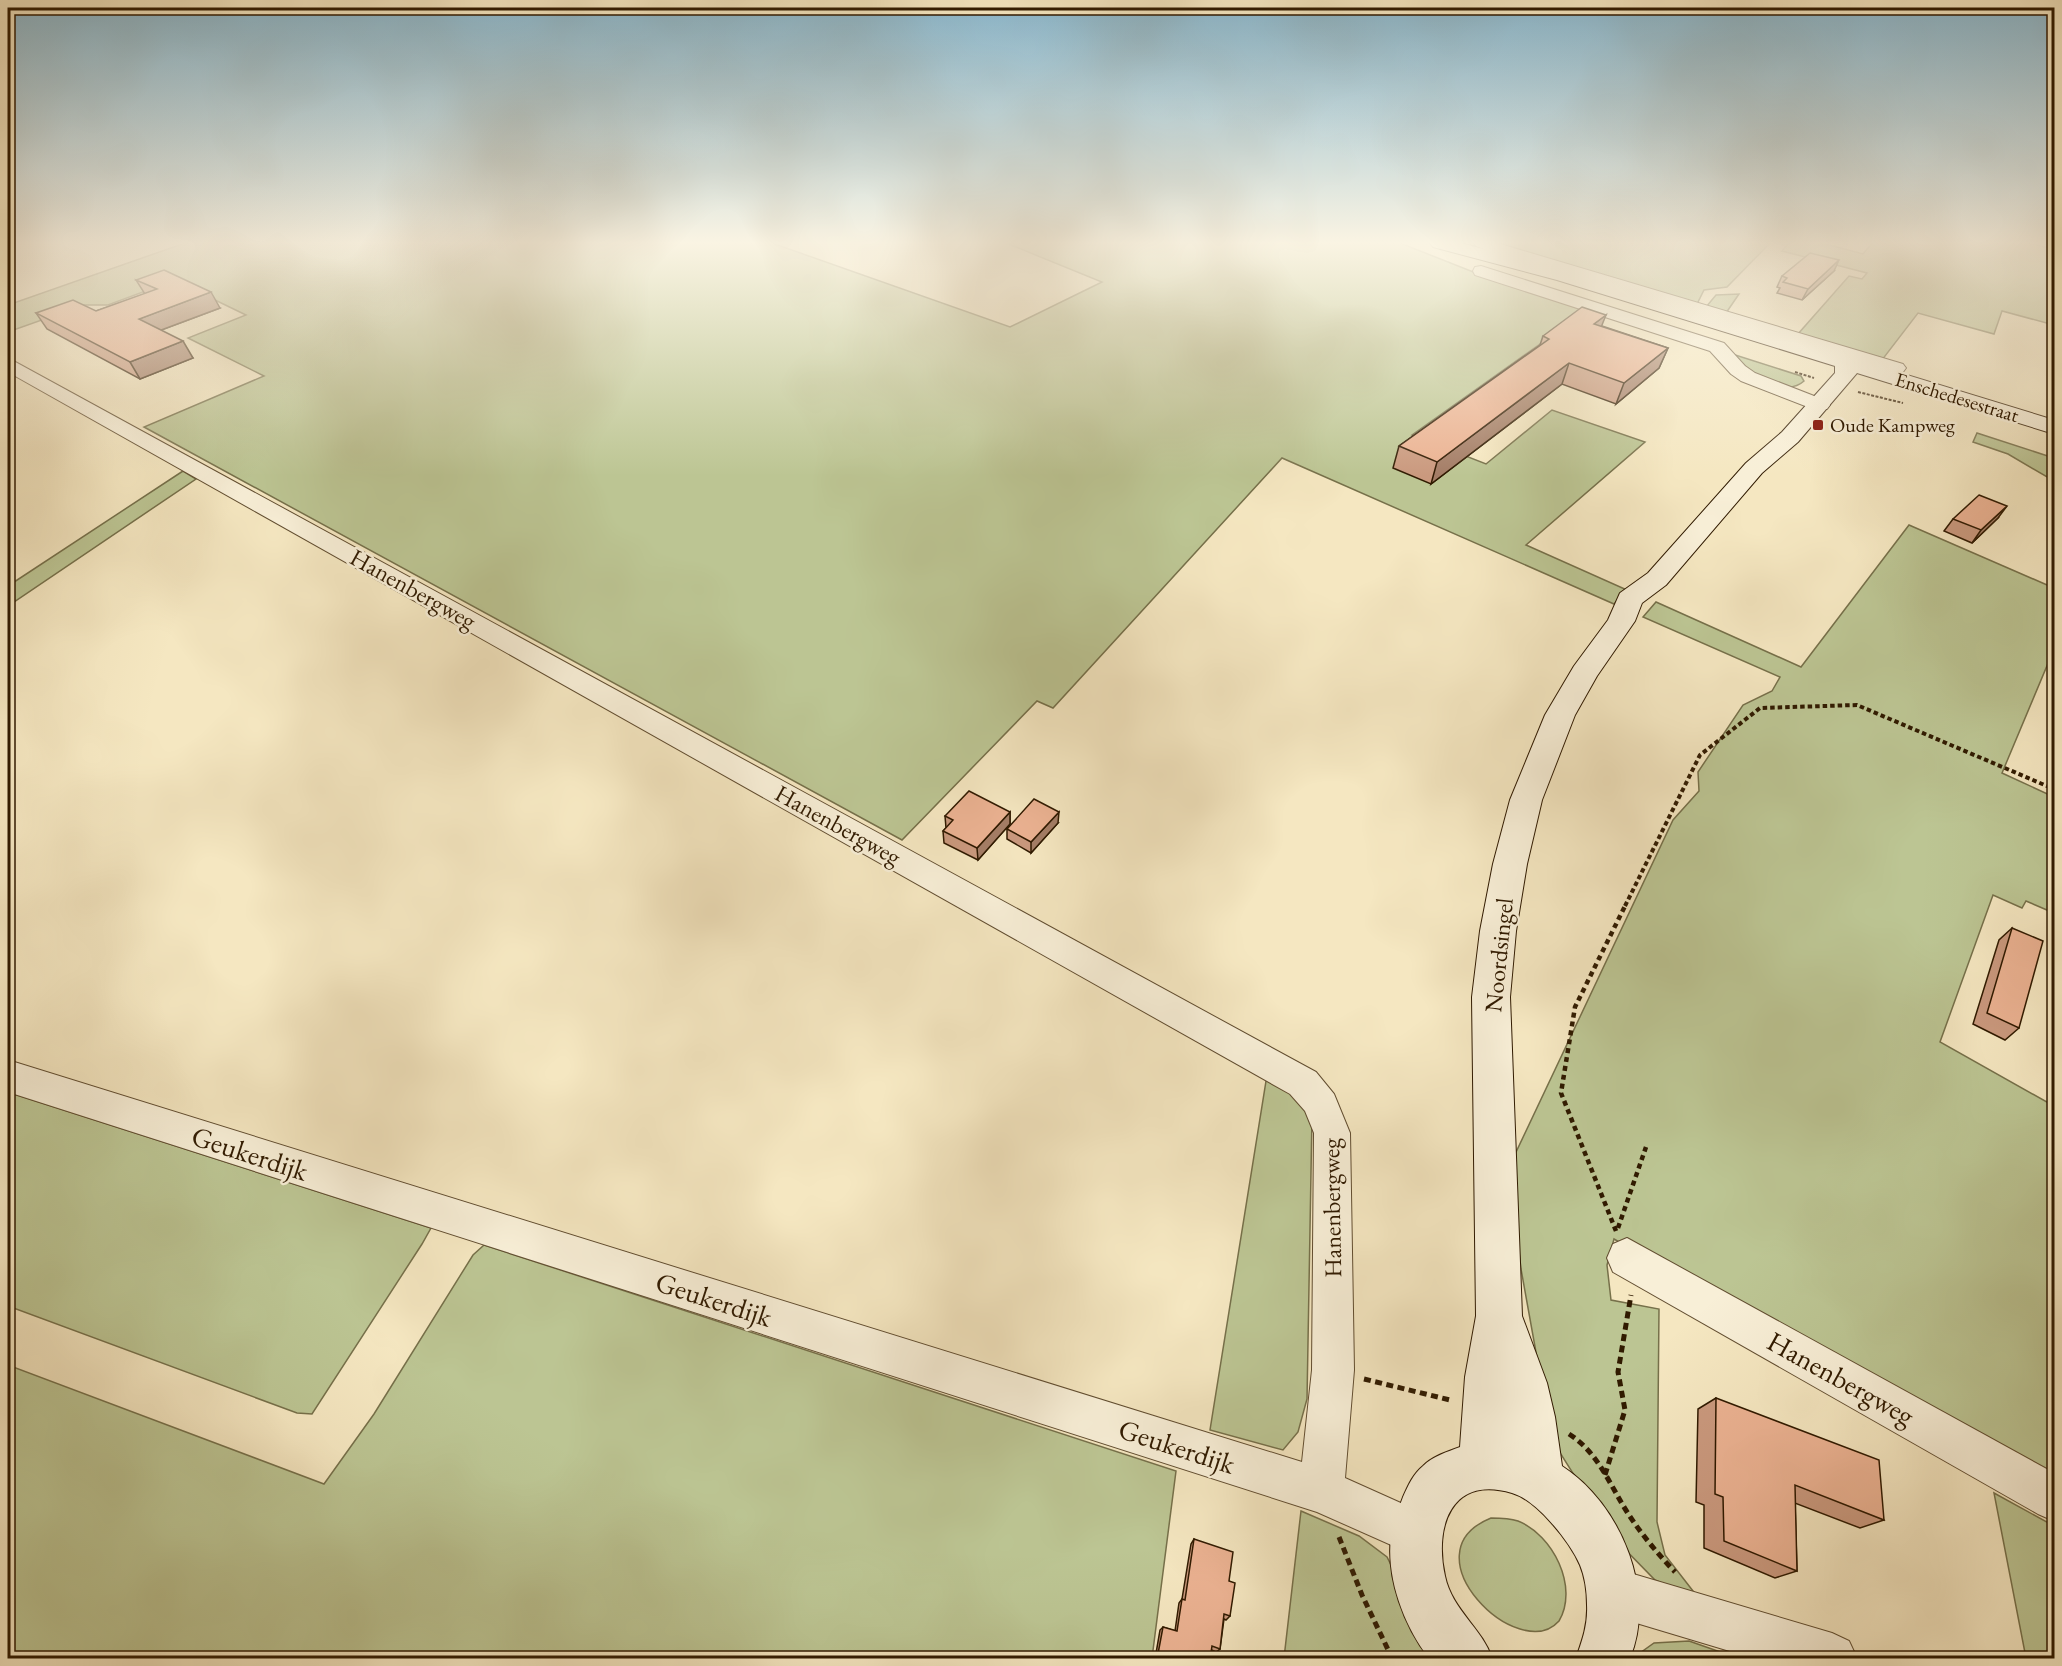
<svg xmlns="http://www.w3.org/2000/svg" width="2062" height="1666" font-family="'EB Garamond',serif">
  <style>
    .green { fill: #bcc593; stroke: #76704a; stroke-width: 1.5 }
    .lines { fill: none; stroke-linecap: round; stroke-linejoin: round }
    .street-casing { stroke: #614d30; stroke-width: 2 }
    .secondary-casing { stroke: #301a00; stroke-width: 2 }
    .path-far3 { stroke: #301a00; stroke-width: 2; stroke-dasharray: 3 1.5; stroke-linecap: butt }
    .path-far2 { stroke: #301a00; stroke-width: 4; stroke-dasharray: 4.5 3; stroke-linecap: butt }
    .path-far1 { stroke: #301a00; stroke-width: 4.5; stroke-dasharray: 5 4; stroke-linecap: butt }
    .path { stroke: #301a00; stroke-width: 5; stroke-dasharray: 7 4.5; stroke-linecap: butt }
    .street { fill: #f8efd7; fill-rule: evenodd }
    .secondary { fill: #f8efd7; fill-rule: evenodd }
    .wall { fill: #ca997e; stroke: #301a00; stroke-width: 1.5 }
    .shaded-wall { fill: #a47d66; stroke: #301a00; stroke-width: 1.5 }
    .building { fill: #ebb292; stroke: #301a00; stroke-width: 1.5 }
    .poi-dot { fill: #8f2418; stroke: #f8efd7; stroke-width: 2 }
    .labels { text-anchor: middle; stroke-width: 5; stroke-linejoin: round; paint-order: stroke }
    .far-street-label { font-size: 20px; fill: #301a00; stroke: #f8efd7 }
    .far-poi-label { font-size: 20px; fill: #301a00; stroke: #f8efd7; text-anchor: start }
    .street-label { font-size: 24px; fill: #301a00; stroke: #f8efd7 }
    .near-street-label { font-size: 28px; fill: #301a00; stroke: #f8efd7 }
  </style>
  <rect width="100%" height="100%" fill="#f5e7c1"/>
  <filter id="stains"><feTurbulence type="fractalNoise" baseFrequency=".00333" numOctaves="4"/><feColorMatrix values="0 0 0 0 .2 0 0 0 0 .09 0 0 0 0 .02 0 0 0 .5 -.17"/></filter>
  <radialGradient id="worn" r=".72"><stop offset=".6" stop-color="#630" stop-opacity="0"/><stop offset="1" stop-color="#630" stop-opacity=".3"/></radialGradient>
  <g class="green">
    <path d="M 185,243 L 772,243 L 1010,327 L 1102,282 L 1006,243 L 1400,243 L 1491,279 L 1588,310 L 1412,435 L 1486,464 L 1552,410 L 1645,442 L 1526,545 L 1627,590 L 1614,604 L 1282,458 L 1053,708 L 1037,701 L 902,840 L 144,427 L 264,376 L 188,338 L 246,315 L 180,283 L 167,283 L 108,305 L 84,305 L 8,332 L 8,305 Z"/>
    <path d="M 1492,243 L 1770,243 L 1727,287 L 1704,290 L 1697,304 Z"/>
    <path d="M 1789,243 L 1822,243 L 1863,254 L 1872,243 L 2029,243 L 2054,249 L 2054,325 L 2002,311 L 1994,334 L 1918,313 L 1882,360 L 1798,334 L 1849,276 L 1862,279 L 1867,273 L 1782,251 Z"/>
    <path d="M 1739,294 L 1726,313 L 1706,307 L 1716,295 Z"/>
    <path d="M 1729,353 L 1801,376 L 1804,381 C 1782,401 1745,366 1729,353 Z"/>
    <path d="M 1977,433 L 2054,458 L 2054,481 L 2008,454 L 1973,442 Z"/>
    <path d="M 183,471 L 196,479 L 8,606 L 8,586 Z"/>
    <path d="M 1909,525 L 2054,588 L 2054,649 L 2002,773 L 2054,797 L 2054,913 L 2026,901 L 2022,908 L 1993,895 L 1940,1042 L 2054,1106 L 2054,1495 L 1614,1239 L 1607,1265 L 1611,1300 L 1659,1309 L 1657,1522 L 1665,1555 L 1700,1600 L 1655,1580 L 1613,1537 L 1557,1448 L 1541,1380 L 1521,1269 L 1509,1167 L 1673,820 L 1699,791 L 1698,772 L 1743,705 L 1772,691 L 1780,677 L 1643,617 L 1656,602 L 1801,667 Z"/>
    <path d="M 1267,1075 L 1298,1092 L 1312,1116 L 1307,1399 L 1298,1432 L 1283,1450 L 1210,1430 Z"/>
    <path d="M 8,1092 L 431,1228 L 422,1244 L 312,1414 L 297,1413 L 8,1306 Z"/>
    <path d="M 484,1245 L 1176,1471 L 1152,1658 L 8,1658 L 8,1365 L 324,1484 L 374,1414 L 473,1255 Z"/>
    <path d="M 1994,1493 L 2054,1526 L 2054,1658 L 2026,1658 Z"/>
    <path d="M 1301,1511 L 1359,1536 L 1387,1557 L 1438,1658 L 1284,1658 Z"/>
    <path d="M 1491,1518 C 1501,1518 1509,1518 1518,1521 C 1553,1535 1579,1587 1559,1621 C 1519,1666 1404,1553 1491,1518 Z"/>
    <path d="M 1689,1641 L 1729,1655 L 1729,1658 L 1633,1658 L 1654,1643 Z"/>
  </g>
  <g class="lines">
    <defs>
      <g id="street">
        <path d="M 1474,243 L 1497,243 L 1903,364 L 1906,368 L 1903,372 L 1889,372 L 1498,255 L 1476,246 Z"/>
        <path d="M 1481,266 L 1724,343 L 1745,366 L 1755,373 L 1827,401 L 1830,405 L 1827,409 L 1813,409 L 1741,381 L 1731,374 L 1710,351 L 1475,275 L 1473,271 L 1475,267 Z"/>
        <path d="M 8,358 L 1316,1072 L 1334,1094 L 1350,1133 L 1354,1370 L 1345,1478 L 1432,1517 L 1439,1533 L 1432,1549 L 1416,1556 L 1317,1512 L 8,1092 L 8,1060 L 1302,1462 L 1312,1370 L 1314,1133 L 1305,1111 L 1290,1094 L 8,372 Z"/>
        <path d="M 1627,1238 L 2054,1473 L 2054,1521 L 2038,1514 L 1613,1272 L 1607,1258 L 1613,1244 Z"/>
        <path d="M 1613,1568 L 1832,1633 L 1849,1641 L 1857,1658 L 1753,1658 L 1613,1616 L 1596,1609 L 1589,1592 L 1596,1575 Z"/>
      </g>
      <path id="secondary" d="M 1430,243 L 1461,243 L 1571,272 L 2054,420 L 2054,434 L 1857,373 L 1798,442 L 1762,473 L 1666,585 L 1642,603 L 1635,621 L 1597,676 L 1575,715 L 1542,800 L 1527,864 L 1516,931 L 1510,997 L 1522,1316 L 1547,1383 L 1555,1417 L 1562,1466 C 1621,1504 1657,1593 1630,1658 L 1576,1658 C 1582,1641 1588,1625 1587,1605 C 1587,1592 1585,1577 1580,1565 C 1570,1542 1537,1500 1512,1493 C 1451,1475 1434,1527 1445,1576 C 1452,1610 1482,1628 1492,1658 L 1429,1658 C 1404,1626 1386,1578 1391,1537 C 1393,1523 1398,1510 1403,1497 C 1408,1486 1413,1474 1423,1466 C 1433,1456 1447,1452 1460,1447 L 1465,1377 L 1476,1316 L 1472,997 L 1480,931 L 1493,864 L 1510,800 L 1545,715 L 1574,666 L 1608,620 L 1620,593 L 1648,573 L 1746,463 L 1782,432 L 1835,373 L 1835,366 L 1557,280 L 1433,247 Z"/>
    </defs>
    <use href="#street" class="street-casing"/>
    <use href="#secondary" class="secondary-casing"/>
    <g class="path-far3">
      <path d="M 1795,372 L 1814,378"/>
      <path d="M 1858,392 L 1903,403"/>
    </g>
    <path class="path-far2" d="M 1625,906 L 1700,755 L 1760,708 L 1857,705 L 2054,789"/>
    <g class="path-far1">
      <path d="M 1618,1228 L 1646,1147"/>
      <path d="M 1616,1231 L 1561,1093 L 1575,1007 L 1626,904"/>
    </g>
    <g class="path">
      <path d="M 1364,1379 L 1450,1400"/>
      <path d="M 1569,1434 C 1599,1453 1610,1486 1629,1515 C 1642,1535 1658,1554 1675,1572"/>
      <path d="M 1605,1475 L 1625,1410 L 1618,1372 L 1631,1295"/>
      <path d="M 1339,1537 L 1362,1595 L 1392,1658"/>
    </g>
    <use href="#street" class="street"/>
    <use href="#secondary" class="secondary"/>
  </g>
  <g class="wall">
    <path d="M 1834,271 L 1802,300 L 1777,293 L 1780,288 L 1777,287 L 1782,276 Z"/>
    <path d="M 136,280 L 220,308 L 161,330 L 193,358 L 140,379 L 47,329 L 36,313 L 96,311 L 145,294 Z"/>
    <path d="M 1602,326 L 1668,348 L 1659,368 L 1616,404 L 1562,384 L 1431,484 L 1393,468 L 1399,446 L 1540,345 L 1543,336 Z"/>
    <path d="M 1998,518 L 1972,543 L 1944,531 L 1953,519 Z"/>
    <path d="M 1010,812 L 1010,824 L 978,860 L 944,843 L 943,831 L 946,828 L 945,816 Z"/>
    <path d="M 1058,823 L 1031,853 L 1007,839 L 1007,829 Z"/>
    <path d="M 2012,928 L 2019,1028 L 2005,1040 L 1973,1024 L 1999,940 Z"/>
    <path d="M 1716,1398 L 1884,1520 L 1860,1528 L 1795,1503 L 1797,1571 L 1775,1578 L 1704,1548 L 1704,1505 L 1696,1502 L 1698,1409 Z"/>
    <path d="M 1194,1539 L 1229,1581 L 1230,1616 L 1226,1620 L 1224,1619 L 1220,1649 L 1216,1652 L 1212,1650 L 1210,1659 L 1155,1659 L 1160,1630 L 1163,1627 L 1175,1631 L 1179,1603 L 1182,1599 L 1191,1544 Z"/>
  </g>
  <g class="shaded-wall">
    <path d="M 1839,260 L 1834,271 L 1802,300 L 1808,289 Z"/>
    <path d="M 211,292 L 220,308 L 148,335 L 139,319 Z"/>
    <path d="M 1606,315 L 1598,335 L 1594,324 Z"/>
    <path d="M 183,341 L 193,358 L 140,379 L 130,362 Z"/>
    <path d="M 1668,348 L 1659,368 L 1616,404 L 1624,383 Z"/>
    <path d="M 1569,363 L 1562,384 L 1431,484 L 1437,462 Z"/>
    <path d="M 2007,506 L 1998,518 L 1972,543 L 1981,530 Z"/>
    <path d="M 1010,812 L 1010,824 L 978,860 L 977,848 Z"/>
    <path d="M 1059,812 L 1058,823 L 1031,853 L 1031,842 Z"/>
  </g>
  <g class="building">
    <path d="M 1810,253 L 1839,260 L 1808,289 L 1783,282 L 1787,278 L 1782,276 Z"/>
    <path d="M 164,270 L 211,292 L 139,319 L 183,341 L 130,362 L 36,313 L 73,300 L 96,311 L 157,289 L 136,280 Z"/>
    <path d="M 1582,307 L 1606,315 L 1594,324 L 1668,348 L 1624,383 L 1569,363 L 1437,462 L 1399,446 L 1549,339 L 1543,336 Z"/>
    <path d="M 1979,495 L 2007,506 L 1981,530 L 1953,519 Z"/>
    <path d="M 969,791 L 1010,812 L 977,848 L 943,831 L 953,820 L 945,816 Z"/>
    <path d="M 1034,799 L 1059,812 L 1031,842 L 1007,829 Z"/>
    <path d="M 2012,928 L 2043,941 L 2019,1028 L 1987,1013 Z"/>
    <path d="M 1716,1398 L 1879,1460 L 1884,1520 L 1795,1485 L 1797,1571 L 1724,1541 L 1723,1497 L 1715,1494 Z"/>
    <path d="M 1194,1539 L 1233,1552 L 1229,1581 L 1235,1583 L 1230,1616 L 1224,1614 L 1220,1649 L 1212,1646 L 1210,1659 L 1157,1659 L 1163,1627 L 1177,1631 L 1182,1599 L 1185,1600 Z"/>
  </g>
  <linearGradient id="sky" x2="0" y2="1"><stop stop-color="#8ab9d0"/><stop offset="0.51" stop-color="#faf4e3"/><stop offset="1" stop-color="#faf4e3" stop-opacity="0"/></linearGradient>
  <rect width="2062" height="476" fill="url(#sky)"/>
  <rect class="poi-dot" x="1812" y="419" width="12" height="12" rx="3"/>
  <g class="labels">
    <g class="far-street-label">
      <text transform="translate(1957 397) rotate(17)" y="7">Enschedesestraat</text>
    </g>
    <g class="far-poi-label">
      <text x="1830" y="432">Oude Kampweg</text>
    </g>
    <g class="street-label">
      <text transform="translate(413 589) rotate(29)" y="8">Hanenbergweg</text>
      <text transform="translate(838 825) rotate(29)" y="8">Hanenbergweg</text>
      <text transform="translate(1499 955) rotate(-84)" y="8">Noordsingel</text>
      <text transform="translate(1332 1208) rotate(-91)" y="8">Hanenbergweg</text>
    </g>
    <g class="near-street-label">
      <text transform="translate(250 1153) rotate(18)" y="10">Geukerdijk</text>
      <text transform="translate(714 1299) rotate(18)" y="10">Geukerdijk</text>
      <text transform="translate(1841 1378) rotate(29)" y="10">Hanenbergweg</text>
      <text transform="translate(1177 1446) rotate(18)" y="10">Geukerdijk</text>
    </g>
  </g>
  <rect width="2062" height="1666" fill="none" stroke="#f5e7c1" stroke-width="30"/>
  <rect x="9" y="9" width="2044" height="1648" fill="none" stroke="#301a00" stroke-width="3"/>
  <rect x="15" y="15" width="2032" height="1636" fill="none" stroke="#301a00" stroke-width="1.5"/>
  <rect width="100%" height="100%" filter="url(#stains)"/>
  <rect width="100%" height="100%" fill="url(#worn)"/>
</svg>
